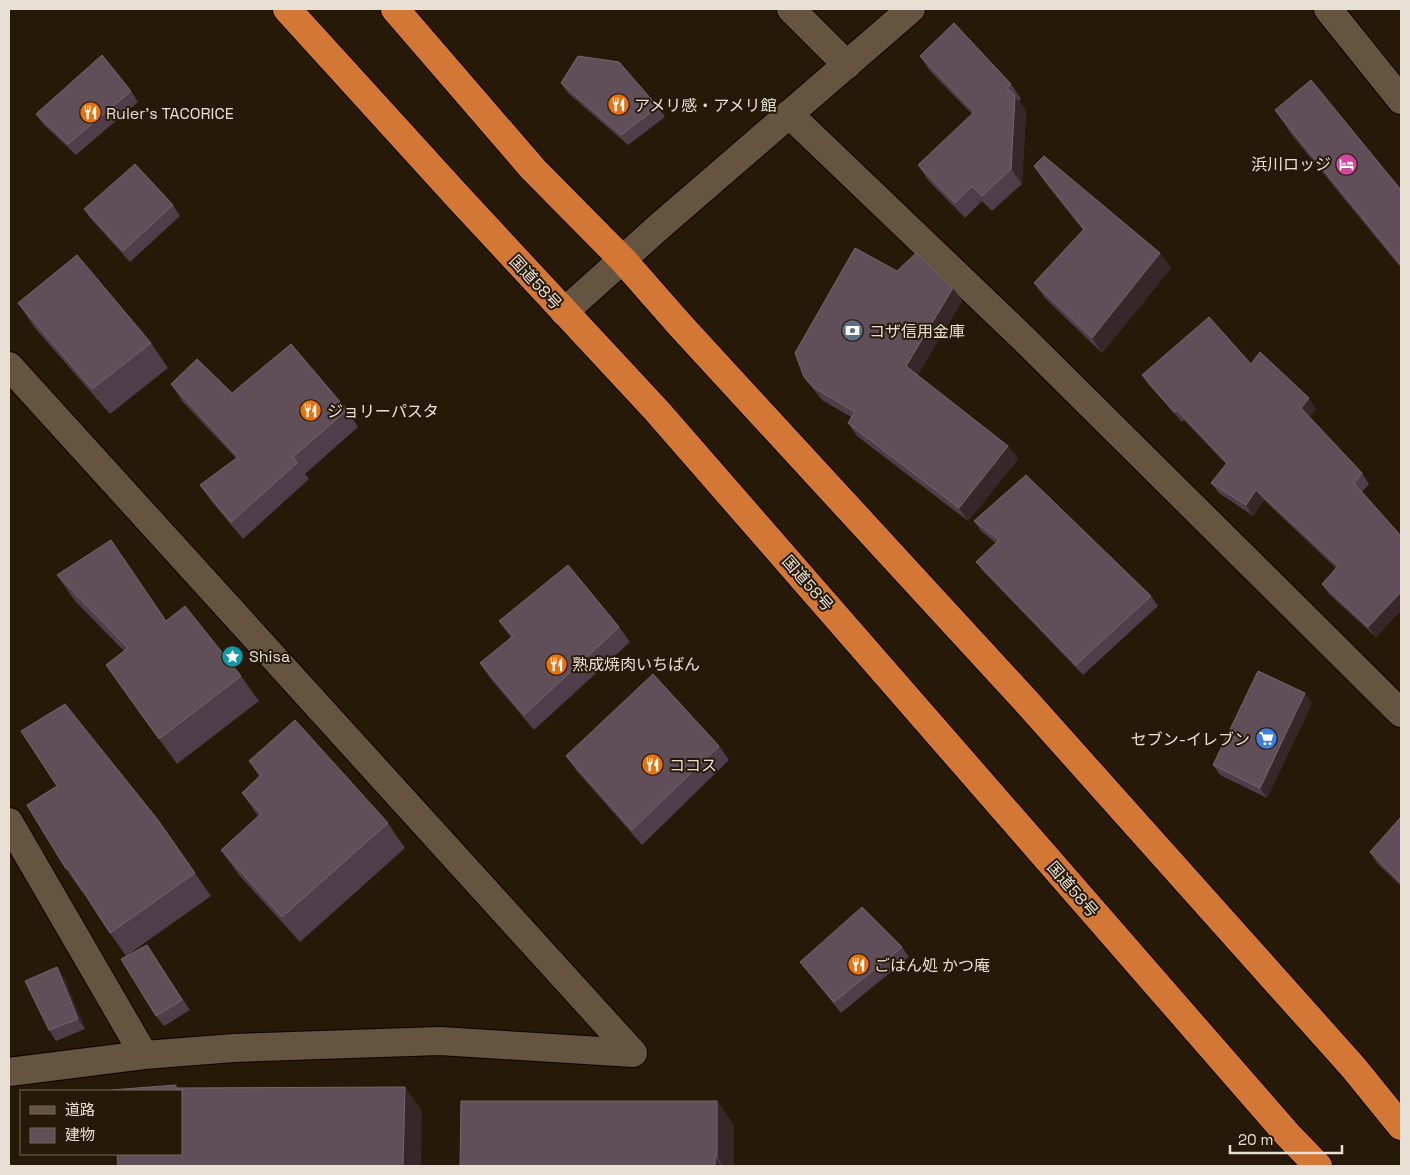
<svg xmlns="http://www.w3.org/2000/svg" width="1410" height="1175" font-family="'Space Grotesk','Noto Sans JP',sans-serif">
  <style>
    .lines { fill: none; stroke-linecap: round; stroke-linejoin: round }
    .minor-casing { stroke: #0f0400; stroke-width: 30 }
    .highway-casing { stroke: #0f0400; stroke-width: 30 }
    .minor { stroke: #645440; stroke-width: 28 }
    .highway { stroke: #d27735; stroke-width: 28 }
    .wall { fill: #503d4a }
    .shaded-wall { fill: #382729 }
    .building { fill: #604f58; stroke: #76666c }
    .labels { text-anchor: middle; stroke-width: 4; stroke-linejoin: round; paint-order: stroke }
    .poi-label { font-size: 16px; fill: #e9e0d5; stroke: #261907; text-anchor: start }
    .street-label { font-size: 16px; fill: #e9e0d5; stroke: #261907 }
  </style>
  <rect width="100%" height="100%" fill="#261907"/>
  <g class="lines">
    <defs>
      <g id="minor">
        <path d="M 791,9 L 847,65"/>
        <path d="M 1328,9 L 1401,100"/>
        <path d="M 789,114 L 1026,341 L 1401,713"/>
        <path d="M 564,312 L 661,225 L 911,9"/>
        <path d="M 9,366 L 633,1053 L 440,1041 L 234,1048 L 144,1055 L 9,1072"/>
        <path d="M 9,822 L 144,1055"/>
      </g>
      <g id="highway">
        <path d="M 287,9 L 459,198 L 657,411 L 1288,1135 L 1318,1166"/>
        <path d="M 395,9 L 533,169 L 623,260 L 680,325 L 1025,700 L 1353,1067 L 1401,1126"/>
      </g>
    </defs>
    <use href="#minor" class="minor-casing"/>
    <use href="#highway" class="highway-casing"/>
    <use href="#minor" class="minor"/>
    <use href="#highway" class="highway"/>
  </g>
  <g class="wall">
    <path d="M 920,56 L 1011,84 L 1021,99 L 1019,101 L 1026,111 L 1022,184 L 992,211 L 982,201 L 965,218 L 928,180 L 918,165 L 972,114 L 930,71 Z"/>
    <path d="M 561,83 L 658,107 L 665,117 L 628,145 L 568,93 Z"/>
    <path d="M 131,91 L 138,102 L 76,155 L 43,124 L 36,114 Z"/>
    <path d="M 1275,110 L 1401,190 L 1401,268 L 1292,135 Z"/>
    <path d="M 1034,166 L 1171,268 L 1102,353 L 1045,298 L 1034,283 L 1083,230 L 1044,181 Z"/>
    <path d="M 173,205 L 180,216 L 130,262 L 91,219 L 84,209 Z"/>
    <path d="M 897,271 L 953,288 L 962,301 L 917,375 L 1008,446 L 1018,459 L 968,521 L 857,436 L 848,423 L 851,417 L 822,400 L 804,377 Z"/>
    <path d="M 18,303 L 151,343 L 168,368 L 110,414 L 35,328 Z"/>
    <path d="M 1251,364 L 1316,409 L 1309,417 L 1362,473 L 1369,484 L 1362,492 L 1401,536 L 1401,610 L 1376,637 L 1329,594 L 1322,584 L 1336,568 L 1264,500 L 1253,516 L 1219,493 L 1211,483 L 1226,464 L 1184,420 L 1182,422 L 1149,385 L 1142,375 Z"/>
    <path d="M 171,384 L 347,410 L 358,427 L 305,474 L 309,479 L 243,539 L 212,502 L 200,485 L 236,458 L 182,401 Z"/>
    <path d="M 974,521 L 1151,596 L 1158,606 L 1083,675 L 984,572 L 976,562 L 996,543 L 981,531 Z"/>
    <path d="M 57,575 L 166,621 L 241,676 L 259,701 L 177,764 L 106,665 L 124,651 L 75,601 Z"/>
    <path d="M 499,621 L 619,627 L 630,642 L 534,730 L 490,678 L 480,663 L 511,638 Z"/>
    <path d="M 1312,703 L 1267,798 L 1220,775 L 1213,765 Z"/>
    <path d="M 719,746 L 729,760 L 642,845 L 576,770 L 566,756 Z"/>
    <path d="M 249,761 L 388,823 L 405,848 L 300,942 L 239,875 L 221,850 L 258,816 L 242,793 L 259,776 Z"/>
    <path d="M 1401,817 L 1401,886 L 1377,863 L 1370,852 Z"/>
    <path d="M 158,820 L 211,896 L 126,956 L 110,933 L 83,891 L 82,892 L 66,869 Z"/>
    <path d="M 147,945 L 190,1010 L 164,1026 L 156,1016 Z"/>
    <path d="M 902,947 L 909,957 L 841,1013 L 808,972 L 800,962 Z"/>
    <path d="M 64,978 L 85,1029 L 56,1041 L 49,1030 Z"/>
    <path d="M 717,1101 L 734,1126 L 734,1166 L 460,1166 Z"/>
  </g>
  <g class="shaded-wall">
    <path d="M 1015,96 L 1026,111 L 1022,184 L 1011,169 Z"/>
    <path d="M 1160,253 L 1171,268 L 1102,353 L 1092,338 Z"/>
    <path d="M 953,288 L 962,301 L 915,380 L 906,366 Z"/>
    <path d="M 1309,398 L 1316,409 L 1308,418 L 1301,408 Z"/>
    <path d="M 1008,446 L 1018,459 L 968,521 L 959,508 Z"/>
    <path d="M 1256,490 L 1264,500 L 1253,516 L 1246,505 Z"/>
    <path d="M 1401,592 L 1401,610 L 1376,637 L 1368,627 Z"/>
    <path d="M 1305,693 L 1312,703 L 1267,798 L 1260,788 Z"/>
    <path d="M 57,967 L 64,978 L 85,1029 L 78,1019 Z"/>
    <path d="M 405,1087 L 422,1111 L 421,1166 L 403,1166 Z"/>
    <path d="M 717,1101 L 734,1126 L 734,1166 L 723,1166 L 717,1157 Z"/>
    <path d="M 715,1157 L 721,1166 L 715,1166 Z"/>
  </g>
  <g class="building">
    <path d="M 954,23 L 1011,84 L 1007,88 L 1015,96 L 1011,169 L 982,196 L 972,186 L 955,203 L 918,165 L 974,112 L 920,56 Z"/>
    <path d="M 102,55 L 131,91 L 68,144 L 36,114 Z"/>
    <path d="M 578,56 L 619,62 L 658,107 L 621,135 L 561,83 Z"/>
    <path d="M 1311,80 L 1401,190 L 1401,265 L 1275,110 Z"/>
    <path d="M 1044,156 L 1160,253 L 1092,338 L 1034,283 L 1084,229 L 1034,166 Z"/>
    <path d="M 135,164 L 173,205 L 123,251 L 84,209 Z"/>
    <path d="M 855,248 L 897,271 L 916,253 L 953,288 L 906,366 L 1008,446 L 959,508 L 848,423 L 855,412 L 813,387 L 804,377 L 795,353 Z"/>
    <path d="M 77,255 L 151,343 L 92,389 L 18,303 Z"/>
    <path d="M 1209,317 L 1251,364 L 1260,352 L 1309,398 L 1301,408 L 1362,473 L 1354,483 L 1401,536 L 1401,592 L 1368,627 L 1322,584 L 1338,566 L 1256,490 L 1246,505 L 1211,483 L 1227,463 L 1177,410 L 1174,412 L 1142,375 Z"/>
    <path d="M 291,344 L 347,410 L 293,457 L 297,463 L 231,522 L 200,485 L 238,457 L 171,384 L 197,359 L 232,393 Z"/>
    <path d="M 1026,475 L 1151,596 L 1076,665 L 976,562 L 999,540 L 974,521 Z"/>
    <path d="M 111,540 L 166,621 L 185,606 L 241,676 L 159,739 L 106,665 L 128,648 L 57,575 Z"/>
    <path d="M 568,565 L 619,627 L 524,715 L 480,663 L 513,636 L 499,621 Z"/>
    <path d="M 1258,671 L 1305,693 L 1260,788 L 1213,765 Z"/>
    <path d="M 653,674 L 719,746 L 632,830 L 566,756 Z"/>
    <path d="M 65,704 L 158,820 L 195,873 L 110,933 L 68,868 L 66,869 L 27,805 L 57,786 L 21,731 Z"/>
    <path d="M 295,720 L 388,823 L 282,917 L 221,850 L 261,814 L 242,793 L 261,775 L 249,761 Z"/>
    <path d="M 1401,817 L 1401,883 L 1370,852 Z"/>
    <path d="M 862,907 L 902,947 L 834,1002 L 800,962 Z"/>
    <path d="M 147,945 L 182,1000 L 156,1016 L 121,959 Z"/>
    <path d="M 57,967 L 78,1019 L 49,1030 L 25,981 Z"/>
    <path d="M 176,1085 L 176,1088 L 405,1087 L 403,1166 L 118,1166 L 117,1154 L 181,1154 L 181,1091 L 111,1091 L 111,1090 Z"/>
    <path d="M 461,1101 L 717,1101 L 717,1157 L 715,1157 L 715,1166 L 460,1166 Z"/>
  </g>
  <defs>
    <symbol id="restaurant-disc" viewBox="-11 -11 22 22"><circle r="9.5" fill="#e8710a" stroke="#261907"/><path d="M-5-6h1v4h1v-4h1v4h1v-4h1v5L-1.5 .5V6h-2V.5L-5-1ZM5-6V6H3V1.5H1.5Q1.5-4 5-6Z" fill="#fff"/></symbol>
    <symbol id="hotel-disc" viewBox="-11 -11 22 22"><circle r="9.5" fill="#d1479c" stroke="#261907"/><path d="M-6-4.5h1.5V1H6V5H4.5V3h-9V5H-6ZM-4 0a1.8 1.8 0 1 1 3.6 0ZM.5 0V-2.5h3Q6-2.5 6 0Z" fill="#fff"/></symbol>
    <symbol id="bank-disc" viewBox="-11 -11 22 22"><circle r="9.5" fill="#5c6f8a" stroke="#261907"/><path d="M-6-4H6V4H-6ZM0-2.3a2.3 2.3 0 1 0 0 4.6a2.3 2.3 0 1 0 0-4.6Z" fill="#fff"/></symbol>
    <symbol id="sight-disc" viewBox="-11 -11 22 22"><circle r="9.5" fill="#0f9aa8" stroke="#261907"/><path d="M0-6L1.8-2.2L6-1.7L2.9 1.2L3.7 5.4L0 3.3L-3.7 5.4L-2.9 1.2L-6-1.7L-1.8-2.2Z" fill="#fff"/></symbol>
    <symbol id="supermarket-disc" viewBox="-11 -11 22 22"><circle r="9.5" fill="#3f7fe0" stroke="#261907"/><path d="M-6-5.5h2.5l.6 2H6L4.5 2H-2.5L-4.4-4H-6ZM-1.5 3.2a1.3 1.3 0 1 0 .1 0ZM3 3.2a1.3 1.3 0 1 0 .1 0Z" fill="#fff"/></symbol>
  </defs>
  <g fill-rule="evenodd">
    <use href="#restaurant-disc" x="606" y="92" width="25" height="25"/>
    <use href="#restaurant-disc" x="78" y="100" width="25" height="25"/>
    <use href="#hotel-disc" x="1334" y="152" width="25" height="25"/>
    <use href="#bank-disc" x="840" y="318" width="25" height="25"/>
    <use href="#restaurant-disc" x="298" y="398" width="25" height="25"/>
    <use href="#sight-disc" x="220" y="644" width="25" height="25"/>
    <use href="#restaurant-disc" x="544" y="652" width="25" height="25"/>
    <use href="#supermarket-disc" x="1254" y="726" width="25" height="25"/>
    <use href="#restaurant-disc" x="640" y="752" width="25" height="25"/>
    <use href="#restaurant-disc" x="846" y="952" width="25" height="25"/>
  </g>
  <g class="labels">
    <g class="poi-label">
      <text x="634" y="111">アメリ感・アメリ館</text>
      <text x="106" y="119">Ruler's TACORICE</text>
      <text x="1331" y="170" text-anchor="end">浜川ロッジ</text>
      <text x="869" y="337">コザ信用金庫</text>
      <text x="327" y="417">ジョリーパスタ</text>
      <text x="249" y="662">Shisa</text>
      <text x="572" y="670">熟成焼肉いちばん</text>
      <text x="1250" y="745" text-anchor="end">セブン-イレブン</text>
      <text x="669" y="771">ココス</text>
      <text x="874" y="971">ごはん処 かつ庵</text>
    </g>
    <g class="street-label">
      <text transform="translate(536 282) rotate(47)" y="6">国道58号</text>
      <text transform="translate(808 583) rotate(49)" y="6">国道58号</text>
      <text transform="translate(1073 889) rotate(49)" y="6">国道58号</text>
    </g>
  </g>
  <rect width="1410" height="1175" fill="none" stroke="#e9e0d5" stroke-width="20"/>
  <rect x="20" y="1090" width="162" height="65" fill="#261907" stroke="#746959"/>
  <rect x="30" y="1106" width="25" height="8" fill="#645440" stroke="#746959"/>
  <text x="65" y="1115" font-size="15" fill="#e9e0d5">道路</text>
  <rect x="30" y="1128" width="25" height="15" fill="#604f58" stroke="#746959"/>
  <text x="65" y="1140" font-size="15" fill="#e9e0d5">建物</text>
  <path d="M1230 1145v8h112v-8" fill="none" stroke="#e9e0d5" stroke-width="2.5"/>
  <text x="1238" y="1145" font-size="15" fill="#e9e0d5" stroke="#261907" stroke-width="4" paint-order="stroke">20 m</text>
</svg>
